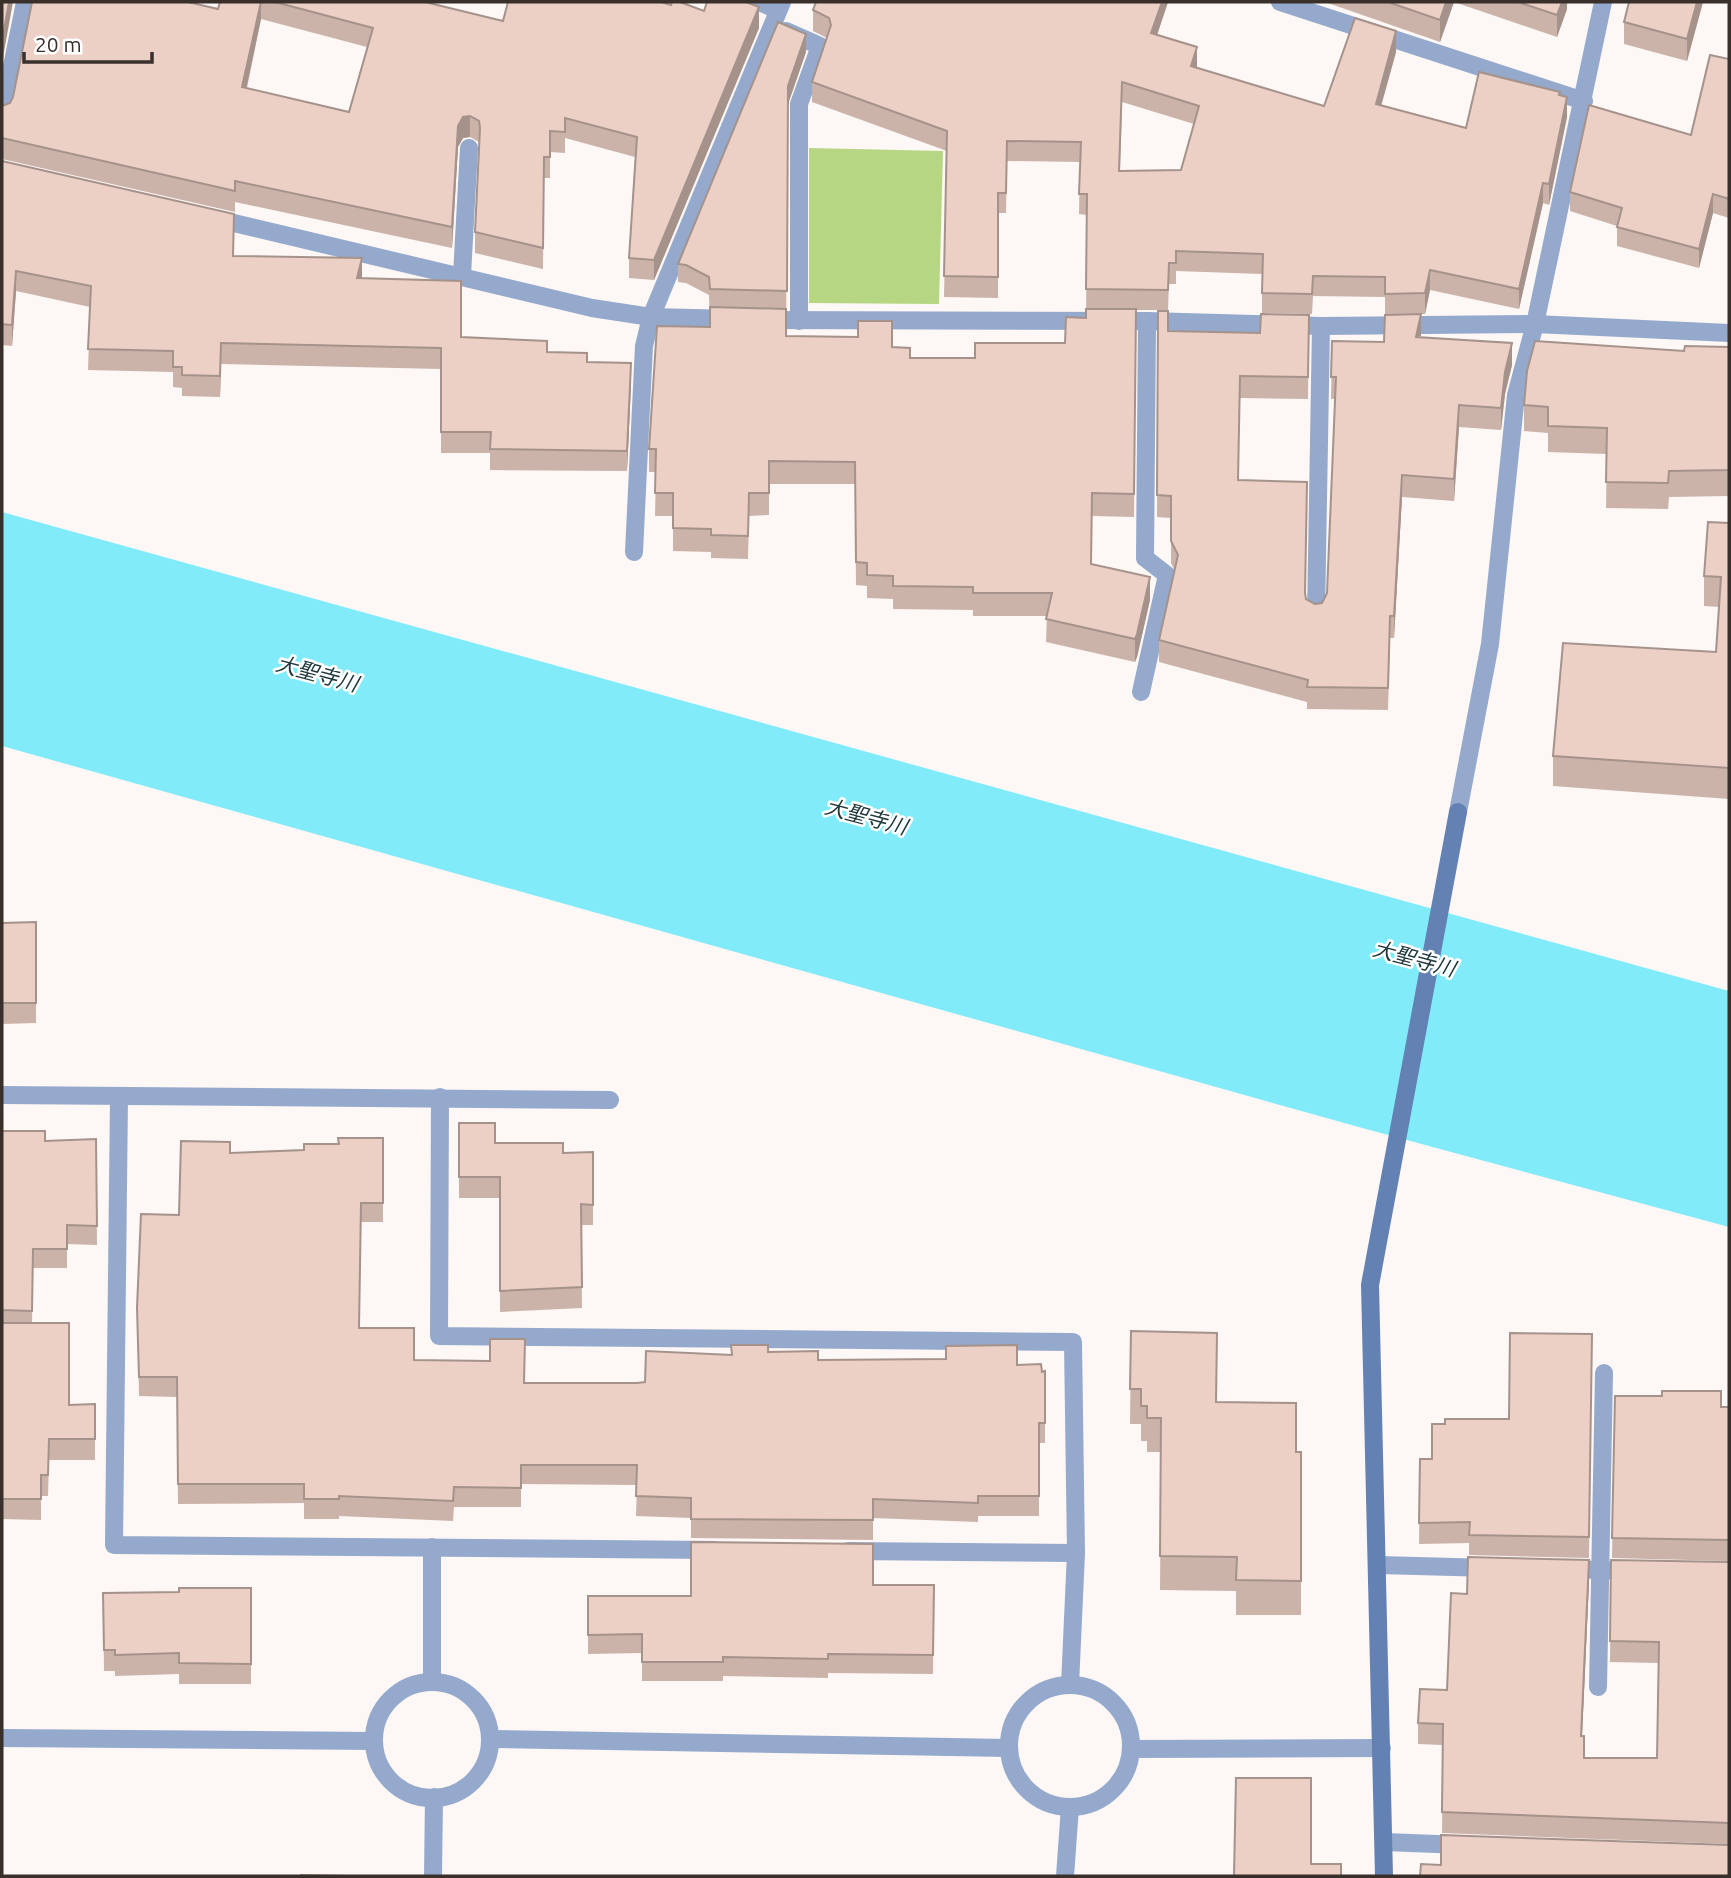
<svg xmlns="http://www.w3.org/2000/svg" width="1731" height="1878" font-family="Ubuntu,'Noto Sans JP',sans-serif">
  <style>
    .green { fill: #b7d684 }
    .water { fill: #82ebfa }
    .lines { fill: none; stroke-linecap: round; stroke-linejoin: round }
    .lane { stroke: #94a9cc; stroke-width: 18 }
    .street { stroke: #94a9cc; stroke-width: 18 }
    .secondary { stroke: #6381b3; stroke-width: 18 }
    .wall { fill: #cbb3aa; fill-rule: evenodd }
    .shaded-wall { fill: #a5928b }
    .building { fill: #ecd0c6; stroke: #a5928b; stroke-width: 2; fill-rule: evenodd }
    .labels { text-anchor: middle; stroke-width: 5; stroke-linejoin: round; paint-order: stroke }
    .water-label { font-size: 21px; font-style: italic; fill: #21393c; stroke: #fff }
  </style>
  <rect width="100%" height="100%" fill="#fdf7f5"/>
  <path class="green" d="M 809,148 L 943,151 L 939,304 L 809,303 Z"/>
  <path class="water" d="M 2,512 L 1729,991 L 1729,1227 L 1355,1126 L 2,746 Z"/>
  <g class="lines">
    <g class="lane">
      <path d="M 786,31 L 820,46 L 799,104 L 799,321"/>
      <path d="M 462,275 L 469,148"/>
      <path d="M 634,552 L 644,346 L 651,317"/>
      <path d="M 1316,615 L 1321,326"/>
      <path d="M 1141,692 L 1167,575 L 1145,558 L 1147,321"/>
      <path d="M 1598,1687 L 1604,1373"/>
      <path d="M 1384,1842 L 1463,1845"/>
    </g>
    <g class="street">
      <path d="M 759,2 L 778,10"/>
      <path d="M 1280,2 L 1584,101"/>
      <path d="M 2,116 L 25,2"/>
      <path d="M 213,218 L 592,308 L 651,317 L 734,319"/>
      <path d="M 651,317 L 782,2"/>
      <path d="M 762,320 L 1147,321 L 1321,326 L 1535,324 L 1729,333"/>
      <path d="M 1458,812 L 1490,644 L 1516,395 L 1535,324 L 1603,2"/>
      <path d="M 2,1095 L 610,1100"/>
      <path d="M 119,1097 L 114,1545 L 715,1550"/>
      <path d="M 440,1097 L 439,1336 L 1073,1342 L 1076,1553 L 1070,1685"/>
      <path d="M 848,1551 L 1076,1553"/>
      <path d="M 1379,1565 L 1491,1568"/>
      <path d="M 1565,1569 L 1635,1571"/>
      <path d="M 432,1681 L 432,1547"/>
      <circle cx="432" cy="1740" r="58"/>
      <circle cx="1070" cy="1746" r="61"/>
      <path d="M 2,1738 L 374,1741"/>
      <path d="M 491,1739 L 1008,1748"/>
      <path d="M 1131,1749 L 1382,1748"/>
      <path d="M 433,1876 L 434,1797"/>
      <path d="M 1065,1876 L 1070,1807"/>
    </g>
    <path class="secondary" d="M 1384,1876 L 1370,1285 L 1458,812"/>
  </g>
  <g class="wall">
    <path d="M 220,2 L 425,2 L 503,21 L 671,5 L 704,11 L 759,28 L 654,280 L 629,278 L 629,258 L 635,157 L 565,138 L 565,153 L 550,152 L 550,178 L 544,178 L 543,269 L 475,253 L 475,232 L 479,145 L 479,142 L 470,137 L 463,138 L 458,147 L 452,248 L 235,202 L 235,212 L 2,159 L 2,106 L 218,9 ZM 261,19 L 367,47 L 349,112 L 247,88 Z"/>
    <path d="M 816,2 L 1168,2 L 1157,35 L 1196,68 L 1324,106 L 1396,52 L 1381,106 L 1466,128 L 1560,95 L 1567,117 L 1549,205 L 1543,203 L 1519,309 L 1430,290 L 1425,314 L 1385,314 L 1385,297 L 1313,296 L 1312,314 L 1262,313 L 1262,274 L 1176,271 L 1176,284 L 1169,284 L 1168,310 L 1136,310 L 1134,517 L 1092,516 L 1091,564 L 1150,600 L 1137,657 L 1135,662 L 1046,642 L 1047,616 L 973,616 L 973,610 L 893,609 L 893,599 L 867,598 L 867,586 L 856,585 L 855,484 L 769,484 L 769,515 L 749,516 L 748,559 L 711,558 L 711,552 L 673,551 L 673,516 L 655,516 L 656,472 L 649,472 L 649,449 L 710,327 L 709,295 L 686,283 L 678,282 L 678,264 L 806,52 L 788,104 L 786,336 L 892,347 L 910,358 L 975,358 L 1065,343 L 1086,318 L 1087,215 L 1079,214 L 1080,162 L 1007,161 L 1006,213 L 998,213 L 998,298 L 944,297 L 947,151 L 812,102 L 812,82 L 827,38 L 813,31 L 813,10 ZM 1122,102 L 1194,124 L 1181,170 L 1120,171 Z"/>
    <path d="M 1325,2 L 1454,2 L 1440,42 Z"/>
    <path d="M 1454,2 L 1567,2 L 1567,9 L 1557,37 Z"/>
    <path d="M 1623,2 L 1703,2 L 1687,61 L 1624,44 L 1624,22 L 1629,3 Z"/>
    <path d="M 1729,59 L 1729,218 L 1713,213 L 1699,268 L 1617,246 L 1617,226 L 1570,211 L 1570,192 L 1691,135 Z"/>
    <path d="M 2,161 L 234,256 L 362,278 L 461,337 L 547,352 L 587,362 L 631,383 L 627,471 L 490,470 L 490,453 L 441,453 L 441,369 L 221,364 L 220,397 L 182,396 L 182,388 L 173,387 L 173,372 L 88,370 L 90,307 L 16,291 L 12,346 L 2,345 Z"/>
    <path d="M 1158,311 L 1168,331 L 1260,333 L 1309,315 L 1308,399 L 1240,398 L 1238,480 L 1305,594 L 1306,599 L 1315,604 L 1322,603 L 1327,593 L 1335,399 L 1331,399 L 1332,341 L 1384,342 L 1421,337 L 1512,365 L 1505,394 L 1501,430 L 1459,427 L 1454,501 L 1402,497 L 1394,638 L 1390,638 L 1388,710 L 1307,709 L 1307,702 L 1159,662 L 1159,640 L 1175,571 L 1171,563 L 1171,518 L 1157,517 Z"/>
    <path d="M 1729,347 L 1729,496 L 1669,497 L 1668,509 L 1606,508 L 1607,454 L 1548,452 L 1548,433 L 1524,431 L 1524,405 L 1684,351 Z"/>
    <path d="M 1729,523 L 1729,799 L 1553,786 L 1553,756 L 1716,652 L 1719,607 L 1704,606 L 1704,576 Z"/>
    <path d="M 36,922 L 36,1023 L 2,1024 L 2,923 Z"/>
    <path d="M 459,1123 L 495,1143 L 563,1153 L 593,1152 L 593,1225 L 581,1225 L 582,1308 L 500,1312 L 500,1198 L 459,1198 Z"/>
    <path d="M 2,1131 L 45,1141 L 96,1139 L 97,1245 L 67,1244 L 67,1268 L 33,1268 L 32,1323 L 69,1405 L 95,1404 L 95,1460 L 49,1460 L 48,1496 L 41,1496 L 41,1520 L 2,1519 Z"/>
    <path d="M 383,1138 L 383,1222 L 361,1222 L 359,1328 L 414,1360 L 525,1383 L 637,1383 L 645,1382 L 731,1355 L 768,1352 L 818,1360 L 1017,1365 L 1042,1372 L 1045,1371 L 1045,1443 L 1039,1443 L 1039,1516 L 978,1516 L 978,1522 L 873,1518 L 873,1540 L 691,1538 L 691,1518 L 636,1516 L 637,1485 L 521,1484 L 521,1507 L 454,1507 L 453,1521 L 339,1516 L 339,1519 L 304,1519 L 304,1503 L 178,1504 L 177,1397 L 139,1396 L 137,1308 L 179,1215 L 230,1153 L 304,1150 Z"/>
    <path d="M 1131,1331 L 1217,1402 L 1296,1452 L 1301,1452 L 1301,1615 L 1236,1615 L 1236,1591 L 1160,1590 L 1161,1452 L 1147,1452 L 1147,1441 L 1141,1441 L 1141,1424 L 1130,1424 Z"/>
    <path d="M 1592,1334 L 1589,1558 L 1469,1555 L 1469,1543 L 1419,1544 L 1420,1459 L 1432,1459 L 1445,1424 L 1509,1419 Z"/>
    <path d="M 1615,1396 L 1729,1407 L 1729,1561 L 1612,1558 Z"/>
    <path d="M 1611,1560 L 1729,1562 L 1729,1844 L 1442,1833 L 1443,1745 L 1418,1744 L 1418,1723 L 1447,1690 L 1467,1594 L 1589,1581 L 1582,1736 L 1584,1758 L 1657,1758 L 1659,1663 L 1610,1662 Z"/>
    <path d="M 873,1585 L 934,1585 L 933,1674 L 828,1673 L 828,1678 L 723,1676 L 723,1681 L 642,1681 L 642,1653 L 588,1654 L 588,1596 L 691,1596 Z"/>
    <path d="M 251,1588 L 251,1684 L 179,1684 L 179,1674 L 115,1676 L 115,1671 L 104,1671 L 103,1593 L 179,1592 Z"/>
  </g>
  <g class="shaded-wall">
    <path d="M 9,2 L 13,2 L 2,63 L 2,42 Z"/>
    <path d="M 261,2 L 261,19 L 242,108 L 242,87 Z"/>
    <path d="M 1162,2 L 1168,2 L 1151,53 L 1151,33 Z"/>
    <path d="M 1446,2 L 1454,2 L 1440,42 L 1440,20 Z"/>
    <path d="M 1562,2 L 1567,2 L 1567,9 L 1557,37 L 1557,15 Z"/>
    <path d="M 1697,2 L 1703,2 L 1687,61 L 1687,39 Z"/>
    <path d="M 759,7 L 759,28 L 654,280 L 654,260 Z"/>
    <path d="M 1396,31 L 1396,52 L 1376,124 L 1376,104 Z"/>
    <path d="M 806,34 L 806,52 L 788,104 L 787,309 L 788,86 Z"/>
    <path d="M 1197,47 L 1197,67 L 1191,86 L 1191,66 Z"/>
    <path d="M 1567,97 L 1567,117 L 1549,205 L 1549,184 Z"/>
    <path d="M 470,116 L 470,137 L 463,138 L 458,147 L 452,248 L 452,227 L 458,126 L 463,117 Z"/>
    <path d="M 1543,183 L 1543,203 L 1519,309 L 1519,289 Z"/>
    <path d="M 1713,194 L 1713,213 L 1699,268 L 1699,249 Z"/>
    <path d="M 362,258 L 362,279 L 357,278 Z"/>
    <path d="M 1430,270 L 1430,290 L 1425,314 L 1425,293 Z"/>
    <path d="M 16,271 L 16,291 L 12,346 L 12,325 Z"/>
    <path d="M 1421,314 L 1421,336 L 1416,337 Z"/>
    <path d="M 221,343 L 221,364 L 220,397 L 220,376 Z"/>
    <path d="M 1512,343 L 1512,365 L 1505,394 L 1501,430 L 1501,408 L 1505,372 Z"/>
    <path d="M 631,363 L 631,383 L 627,471 L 627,451 Z"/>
    <path d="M 1459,405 L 1459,427 L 1454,501 L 1454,479 Z"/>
    <path d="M 1402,475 L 1402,497 L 1394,638 L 1394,616 Z"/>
    <path d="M 1150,577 L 1150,600 L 1137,657 L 1135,662 L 1135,639 Z"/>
    <path d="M 1589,1560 L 1589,1581 L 1581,1757 L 1581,1736 Z"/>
  </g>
  <g class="building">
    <path d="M 2,2 L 9,2 L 2,42 Z"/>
    <path d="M 32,2 L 188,2 L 218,9 L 220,2 L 261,2 L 242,87 L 349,112 L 373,28 L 275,2 L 425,2 L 503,21 L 508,2 L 661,2 L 671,5 L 672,2 L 680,2 L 704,11 L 707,2 L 746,2 L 759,7 L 654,260 L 629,258 L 637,137 L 565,118 L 565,132 L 550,131 L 550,157 L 544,157 L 543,248 L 475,232 L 480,128 L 479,121 L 470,116 L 463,117 L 458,126 L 452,227 L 235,181 L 235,191 L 2,138 L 2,106 L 10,103 L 13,97 Z"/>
    <path d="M 816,2 L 1162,2 L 1151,33 L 1197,47 L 1191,66 L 1324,106 L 1355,18 L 1396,31 L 1376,104 L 1466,128 L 1479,72 L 1560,92 L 1559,95 L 1567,97 L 1549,184 L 1543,183 L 1519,289 L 1430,270 L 1425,293 L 1385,294 L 1385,277 L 1313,276 L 1312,294 L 1262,293 L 1263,254 L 1176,251 L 1176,263 L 1169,263 L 1168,290 L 1086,289 L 1087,194 L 1079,194 L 1081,142 L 1007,141 L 1006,193 L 998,193 L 998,277 L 944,276 L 947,131 L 812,82 L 831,25 L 829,18 L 813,10 ZM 1122,82 L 1199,106 L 1181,170 L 1119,171 Z"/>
    <path d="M 1388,2 L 1446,2 L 1440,20 Z"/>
    <path d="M 1518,2 L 1562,2 L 1557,15 Z"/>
    <path d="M 1629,2 L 1697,2 L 1687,39 L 1624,22 Z"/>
    <path d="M 778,22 L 806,34 L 788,86 L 787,291 L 710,289 L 709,277 L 686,265 L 678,264 Z"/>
    <path d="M 1710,55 L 1729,59 L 1729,199 L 1713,194 L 1699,249 L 1617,227 L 1622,208 L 1570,192 L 1589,105 L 1691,135 Z"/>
    <path d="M 2,161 L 234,214 L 233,256 L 362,258 L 357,278 L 461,281 L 461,337 L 547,341 L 547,352 L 587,353 L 587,362 L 631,363 L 627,451 L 490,449 L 491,432 L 441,432 L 441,348 L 221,343 L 220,376 L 182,375 L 182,367 L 173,367 L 173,351 L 88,349 L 91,286 L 16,271 L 12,325 L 2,324 Z"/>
    <path d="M 710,307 L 786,309 L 786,336 L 858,337 L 858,321 L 892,321 L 892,347 L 910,348 L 910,358 L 975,358 L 975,343 L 1065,343 L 1066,317 L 1086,318 L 1086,309 L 1136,309 L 1134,494 L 1092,493 L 1091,564 L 1150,577 L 1137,634 L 1135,639 L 1046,619 L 1052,593 L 973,593 L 973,587 L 893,586 L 893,576 L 867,575 L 867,563 L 856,562 L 855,462 L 769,461 L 769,493 L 749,493 L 748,536 L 711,535 L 711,529 L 673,528 L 673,493 L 655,493 L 656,449 L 649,449 L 657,326 L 710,327 Z"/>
    <path d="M 1158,311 L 1168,311 L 1168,331 L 1260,333 L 1261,314 L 1309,315 L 1308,377 L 1240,376 L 1238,480 L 1307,482 L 1305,593 L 1306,599 L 1315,604 L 1322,603 L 1327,593 L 1336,377 L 1331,377 L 1332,341 L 1384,342 L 1385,315 L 1421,314 L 1416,337 L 1512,343 L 1505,372 L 1501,408 L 1459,405 L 1454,479 L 1402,475 L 1394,616 L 1390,616 L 1388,688 L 1307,687 L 1308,680 L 1159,640 L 1178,555 L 1171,541 L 1171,496 L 1157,495 Z"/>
    <path d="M 1535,341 L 1684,351 L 1685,346 L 1729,347 L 1729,470 L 1669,471 L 1668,483 L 1606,482 L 1607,428 L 1548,426 L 1548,407 L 1524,405 L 1527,371 Z"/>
    <path d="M 1708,522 L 1729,523 L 1729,768 L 1553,756 L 1563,643 L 1716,652 L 1721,577 L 1704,576 Z"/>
    <path d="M 36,922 L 36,1003 L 2,1003 L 2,923 Z"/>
    <path d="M 459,1123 L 495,1123 L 495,1143 L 563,1143 L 563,1153 L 593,1152 L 593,1205 L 581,1204 L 582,1287 L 500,1291 L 500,1177 L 459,1177 Z"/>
    <path d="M 2,1131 L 45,1131 L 45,1141 L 96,1139 L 97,1226 L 67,1225 L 67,1249 L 33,1249 L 32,1311 L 2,1310 Z"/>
    <path d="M 338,1138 L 383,1138 L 383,1203 L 361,1203 L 359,1328 L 414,1328 L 414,1360 L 490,1361 L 490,1339 L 525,1339 L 524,1383 L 637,1383 L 645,1382 L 646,1351 L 732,1355 L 731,1345 L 768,1345 L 768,1352 L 818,1351 L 818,1360 L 946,1359 L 946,1346 L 1017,1345 L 1017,1365 L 1041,1364 L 1042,1372 L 1045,1371 L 1045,1423 L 1039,1423 L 1039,1496 L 978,1496 L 978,1503 L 873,1499 L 873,1520 L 691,1519 L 691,1498 L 636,1496 L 637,1465 L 521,1465 L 521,1488 L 454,1487 L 453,1501 L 339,1496 L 339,1499 L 304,1499 L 304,1484 L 178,1484 L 177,1377 L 139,1377 L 137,1308 L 141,1214 L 179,1215 L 181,1141 L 230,1142 L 230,1153 L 304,1150 L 304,1144 L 339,1144 Z"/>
    <path d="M 2,1323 L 69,1323 L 69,1405 L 95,1404 L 95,1439 L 49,1439 L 48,1475 L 41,1475 L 41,1499 L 2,1499 Z"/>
    <path d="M 1131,1331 L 1217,1333 L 1216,1402 L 1296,1403 L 1296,1452 L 1301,1452 L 1301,1581 L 1236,1580 L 1237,1557 L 1160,1556 L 1161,1418 L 1147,1418 L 1147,1406 L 1141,1406 L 1141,1389 L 1130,1389 Z"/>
    <path d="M 1510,1333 L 1592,1334 L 1589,1537 L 1469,1535 L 1470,1522 L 1419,1523 L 1420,1459 L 1432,1459 L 1432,1424 L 1445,1424 L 1445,1419 L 1509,1419 Z"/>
    <path d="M 1662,1391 L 1721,1391 L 1721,1407 L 1729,1407 L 1729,1540 L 1612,1538 L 1615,1396 L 1662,1396 Z"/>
    <path d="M 691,1542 L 873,1544 L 873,1585 L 934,1585 L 933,1655 L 828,1654 L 828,1659 L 723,1657 L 723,1662 L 642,1662 L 642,1634 L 588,1635 L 588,1596 L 691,1596 Z"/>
    <path d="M 1468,1557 L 1589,1560 L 1581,1736 L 1584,1736 L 1584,1758 L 1657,1758 L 1659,1642 L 1610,1641 L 1611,1560 L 1729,1562 L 1729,1823 L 1442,1812 L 1443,1724 L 1418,1723 L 1420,1689 L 1447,1690 L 1451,1593 L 1467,1594 Z"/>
    <path d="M 179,1588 L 251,1588 L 251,1664 L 179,1663 L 179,1653 L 115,1655 L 115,1650 L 104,1650 L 103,1593 L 179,1592 Z"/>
    <path d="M 1236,1778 L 1311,1778 L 1311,1864 L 1341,1864 L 1341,1876 L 1234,1876 Z"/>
    <path d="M 1441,1835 L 1729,1845 L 1729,1876 L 1420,1876 L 1421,1864 L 1441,1865 Z"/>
    <path d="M 301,1875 L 348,1876 L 301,1876 Z"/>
  </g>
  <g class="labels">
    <g class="water-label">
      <text transform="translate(317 674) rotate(15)" y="7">大聖寺川</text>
      <text transform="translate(866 817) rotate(15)" y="7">大聖寺川</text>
      <text transform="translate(1414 959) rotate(15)" y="7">大聖寺川</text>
    </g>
  </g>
  <rect width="1731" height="1878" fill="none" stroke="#392f2b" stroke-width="7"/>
  <path d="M24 52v10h128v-10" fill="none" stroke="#392f2b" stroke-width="3.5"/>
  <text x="35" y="52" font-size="21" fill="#392f2b" stroke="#ffffff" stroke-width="5" paint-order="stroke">20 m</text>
</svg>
